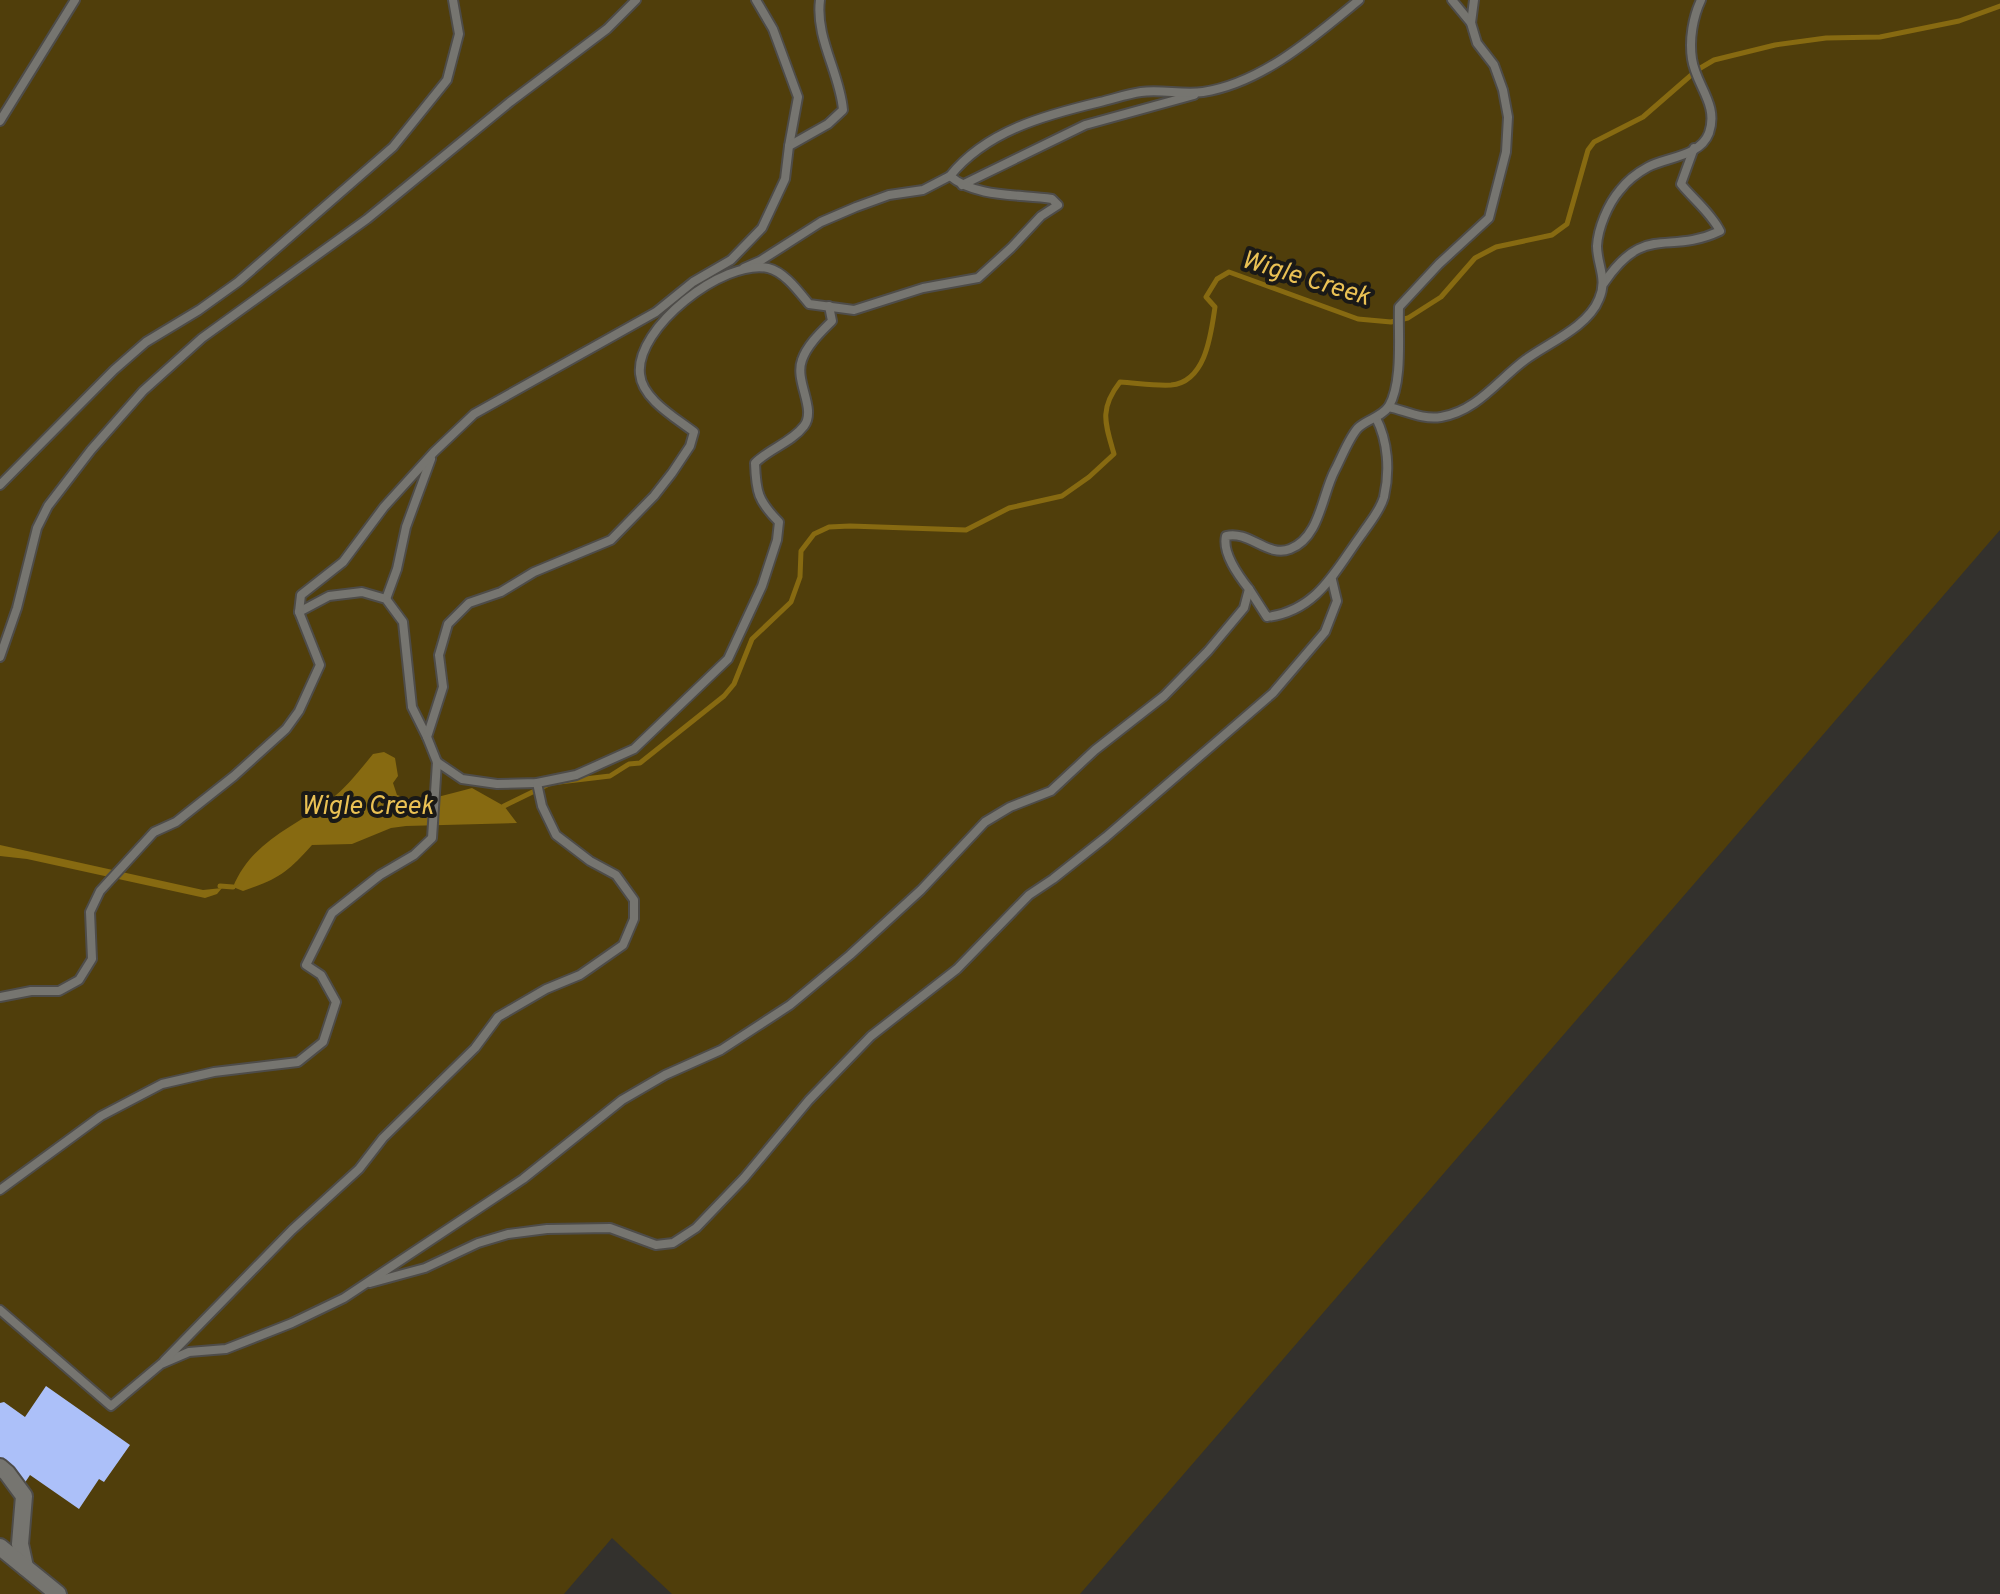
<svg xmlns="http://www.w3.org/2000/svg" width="2000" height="1594" font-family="Overpass,sans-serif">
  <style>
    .green { fill: #503e0b }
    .water { fill: #876a11 }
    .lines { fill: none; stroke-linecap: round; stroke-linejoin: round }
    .stream { stroke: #876a11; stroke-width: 5 }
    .building { fill: #acc0f9 }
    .service-casing { stroke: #4e4c49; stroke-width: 12 }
    .minor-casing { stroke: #4e4c49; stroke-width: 20 }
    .service { stroke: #767570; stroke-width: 8 }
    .minor { stroke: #767570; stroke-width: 16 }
    .labels { text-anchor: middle; stroke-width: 8; stroke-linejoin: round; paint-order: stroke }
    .water-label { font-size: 26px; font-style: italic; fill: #eac154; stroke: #1a1917 }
  </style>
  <rect width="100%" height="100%" fill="#33312d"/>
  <path class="green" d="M 0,0 L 2000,0 L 2000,530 L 1080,1594 L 672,1594 L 612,1538 L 564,1594 L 0,1594 Z"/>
  <g class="water">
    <path d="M 384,752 L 395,758 L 398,776 L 393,783 L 397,795 C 420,805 448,794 472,788 L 504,806 L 517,823 L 406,826 L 391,828 L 352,844 L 312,845 C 287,873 278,879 243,891 L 233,887 C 252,841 293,828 330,800 C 347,787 360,770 373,754 Z"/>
    <path d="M 0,845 L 203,890 L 222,888 L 217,894 L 205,898 L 27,859 L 0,856 Z"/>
  </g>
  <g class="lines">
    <g class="stream">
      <path d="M 504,806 L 551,783 L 610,776 L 629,764 L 640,763 L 724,696 L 734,684 L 752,639 L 791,602 L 800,577 L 801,551 L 814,534 L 829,527 L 850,526 L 966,530 L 1009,508 L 1062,496 L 1089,477 L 1114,454 C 1105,423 1099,409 1120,382 C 1137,383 1155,386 1171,385 C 1206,382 1211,334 1215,307 L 1206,297 L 1217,279 L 1229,272 L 1358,319 L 1391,322 L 1408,318 L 1441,297 L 1475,258 L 1496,247 L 1552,235 L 1567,224 L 1588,150 L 1594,142 L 1643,117 L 1697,70 L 1714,60 L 1775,45 L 1826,38 L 1880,37 L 1959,21 L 2000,6"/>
      <path d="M 220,886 L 233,887"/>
    </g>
  </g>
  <path class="building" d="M 46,1386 L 130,1445 L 104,1482 L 99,1479 L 79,1509 L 30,1475 L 24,1484 L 0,1469 L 0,1403 L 4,1402 L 25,1417 Z"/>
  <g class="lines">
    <defs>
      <g id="service">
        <path d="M 756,0 L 773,29 L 798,97 L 789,146"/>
        <path d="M 1452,0 L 1471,23"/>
        <path d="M 0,121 L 75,0"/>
        <path d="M 962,185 L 1085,125 L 1194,95"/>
        <path d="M 744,268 L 760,261 L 821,222 L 856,207 L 889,195 L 923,190 L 950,176"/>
        <path d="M 1604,283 C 1645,222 1667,256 1720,231 C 1711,213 1694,200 1681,184 L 1694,148"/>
        <path d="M 1389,407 C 1406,411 1423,420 1441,417 C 1477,411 1498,380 1525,360 C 1548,343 1588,327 1599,299 C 1608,279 1597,265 1597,246 C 1598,228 1608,204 1620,190 C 1627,181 1637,173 1648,167 C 1666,157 1700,157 1709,133 C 1719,104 1696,86 1692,59 C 1689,39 1693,17 1701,0"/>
        <path d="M 0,485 L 114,370 L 146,342 L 199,310 L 238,282 L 393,147 L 447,80 L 459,34 L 453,0"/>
        <path d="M 1249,589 L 1267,617 C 1317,611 1335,571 1362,534 C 1370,522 1380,511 1384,497 C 1390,471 1388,441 1376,418"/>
        <path d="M 386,599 L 397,569 L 406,527 L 431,459"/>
        <path d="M 299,612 L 329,596 L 362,592 L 386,599 L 403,622 L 412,707 L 427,737"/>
        <path d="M 0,657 L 17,608 L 37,528 L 48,506 L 91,450 L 143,391 L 202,338 L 367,219 L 510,102 L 607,29 L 636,0"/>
        <path d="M 437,762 L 462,779 L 497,784 L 537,783 L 576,775 L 634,749 L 728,659 L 762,586 L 777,540 L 779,522 C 758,501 756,492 755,463 C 769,449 792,442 804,426 C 817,409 794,381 802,360 C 807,345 821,332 832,321 L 829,306"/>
        <path d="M 0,997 L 31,991 L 59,991 L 79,980 L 92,959 L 90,912 L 100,891 L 154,832 L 176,822 L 234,776 L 286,729 L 299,711 L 320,665 L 299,612 L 301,595 L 343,562 L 384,507 L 434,452 L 474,414 L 656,312 L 693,282 L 731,260 L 762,228 L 785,179 L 789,146 L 828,124 L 843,110 C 840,73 815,38 820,0"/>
        <path d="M 0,1190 L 101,1116 L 162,1084 L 214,1072 L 298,1062 L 323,1042 L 336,1002 L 321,975 L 306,965 L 332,913 L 380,875 L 414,855 L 432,838 L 437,762 L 427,737 L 443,687 L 439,655 L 448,624 L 469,603 L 501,592 L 534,572 L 611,540 L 654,496 L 672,473 L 690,446 L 694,432 C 676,418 642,399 640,374 C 635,328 723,259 768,268 C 785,272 799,292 809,304 L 854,310 L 923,288 L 978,278 L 1011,248 L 1041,216 L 1058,205 L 1052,199 C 1019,194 976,198 950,176 C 986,131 1045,115 1100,102 C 1113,99 1127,94 1141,92 C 1161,89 1183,95 1203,92 C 1262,83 1314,37 1359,0"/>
        <path d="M 370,1283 L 425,1268 L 478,1243 L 508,1234 L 547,1229 L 610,1228 L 656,1245 L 673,1243 L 696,1228 L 744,1178 L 809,1100 L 871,1036 L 957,969 L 1029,895 L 1053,879 L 1106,837 L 1273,693 L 1325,632 L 1337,601 L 1332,580"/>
        <path d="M 0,1310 L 111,1406 L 161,1364 L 189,1352 L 226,1349 L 292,1323 L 344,1298 L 523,1179 L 622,1100 L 665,1075 L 721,1050 L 790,1005 L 850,955 L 921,890 L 985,822 L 1010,807 L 1051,791 L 1095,750 L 1164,696 L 1208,651 L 1244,608 L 1249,589 C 1238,575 1222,553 1226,536 C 1249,530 1268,558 1290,549 C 1320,538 1322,494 1335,470 C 1341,459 1350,435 1359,427 C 1368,419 1382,417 1389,406 C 1403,382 1398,334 1399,307 L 1439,264 L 1489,218 L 1506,152 L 1508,117 L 1503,90 L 1494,65 L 1477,43 L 1471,23 L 1474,0"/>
        <path d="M 164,1361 L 292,1230 L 359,1169 L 383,1138 L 475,1048 L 498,1017 L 546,989 L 580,975 L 623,945 L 634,919 L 634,900 L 616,875 L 590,861 L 556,835 L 542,806 L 537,783"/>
      </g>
      <g id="minor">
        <path d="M 0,1467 L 7,1473 L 24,1496 L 20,1544 L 25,1567"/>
        <path d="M 0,1547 L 58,1594"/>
      </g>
    </defs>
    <use href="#service" class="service-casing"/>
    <use href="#minor" class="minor-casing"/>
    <use href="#service" class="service"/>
    <use href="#minor" class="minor"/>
  </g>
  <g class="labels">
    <g class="water-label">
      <text transform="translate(1306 277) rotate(17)" y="9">Wigle Creek</text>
      <text x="367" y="814">Wigle Creek</text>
    </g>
  </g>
</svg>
